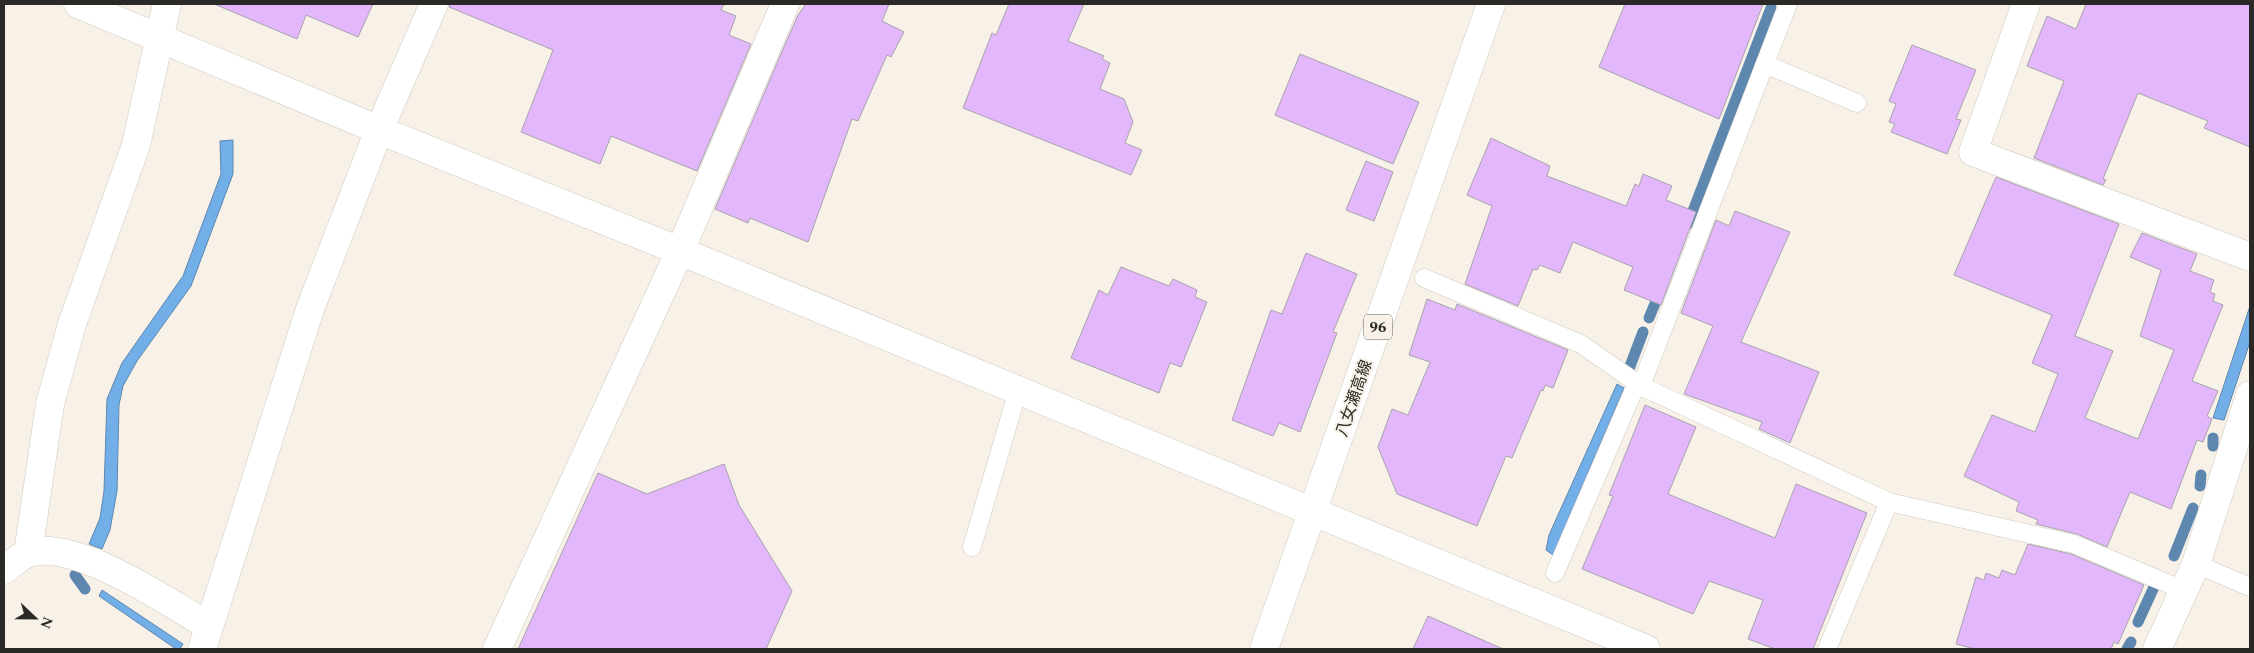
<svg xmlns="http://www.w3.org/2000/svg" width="2254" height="653" font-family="Spectral,'Noto Sans JP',serif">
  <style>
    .water { fill: #72afe9; stroke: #5d87ae }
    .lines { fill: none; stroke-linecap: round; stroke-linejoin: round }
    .stream { stroke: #5d87ae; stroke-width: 11 }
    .building { fill: #e3b7fc; stroke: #a8a3ac }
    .service-casing { stroke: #cfcac1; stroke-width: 19 }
    .minor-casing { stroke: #cfcac1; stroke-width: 29 }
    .tertiary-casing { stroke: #cfcac1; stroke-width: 29 }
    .primary-casing { stroke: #cfcac1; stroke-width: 29 }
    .service { stroke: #fff; stroke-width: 18 }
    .minor { stroke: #fff; stroke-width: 28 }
    .tertiary { stroke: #fff; stroke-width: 28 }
    .primary { stroke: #fff; stroke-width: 28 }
    .labels { text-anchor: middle; stroke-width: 4; stroke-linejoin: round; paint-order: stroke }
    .shield { fill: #f7f1e8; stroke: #686560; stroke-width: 1 }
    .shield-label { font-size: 15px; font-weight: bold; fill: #2b2926 }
    .street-label { font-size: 16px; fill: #2b2926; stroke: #f7f1e8 }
  </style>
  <rect width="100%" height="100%" fill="#f7f1e8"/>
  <g class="water">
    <path d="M 233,140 L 233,174 L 191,286 L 137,361 L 123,386 L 119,405 L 117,491 L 110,530 L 102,549 L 89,544 L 100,518 L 104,491 L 107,399 L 122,363 L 183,276 L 221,174 L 220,141 Z"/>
    <path d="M 2250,306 L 2250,342 L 2224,420 L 2213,418 Z"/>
    <path d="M 1617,384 L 1624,388 L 1553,555 L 1546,550 L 1549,535 Z"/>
    <path d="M 102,590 L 183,644 L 180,649 L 176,649 L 99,596 Z"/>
  </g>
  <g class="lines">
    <g class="stream">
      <path d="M 1688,224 L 1771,8"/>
      <path d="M 1649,318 L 1661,289"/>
      <path d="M 1629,369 L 1643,332"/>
      <path d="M 2213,446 L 2213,438"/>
      <path d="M 2200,486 L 2201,475"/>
      <path d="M 2174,556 L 2193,508"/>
      <path d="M 75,575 L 85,589"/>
      <path d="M 2138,622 L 2154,587"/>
      <path d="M 2127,649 L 2131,642"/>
    </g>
  </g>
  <g class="building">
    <path d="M 214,4 L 373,4 L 358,37 L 306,15 L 297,39 Z"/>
    <path d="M 449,4 L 724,4 L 721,10 L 736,16 L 729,35 L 751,44 L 697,171 L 611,136 L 600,164 L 521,132 L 553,50 L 449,7 Z"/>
    <path d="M 806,4 L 889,4 L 882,21 L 904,32 L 891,57 L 887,55 L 858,121 L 852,119 L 808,242 L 750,218 L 748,223 L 715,209 L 780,56 L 798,15 Z"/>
    <path d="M 1009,4 L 1084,4 L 1068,41 L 1104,56 L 1102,59 L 1110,63 L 1100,89 L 1124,99 L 1133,122 L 1125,143 L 1142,150 L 1131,175 L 963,108 L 992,33 L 996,35 Z"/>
    <path d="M 1625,4 L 1763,4 L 1719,119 L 1599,67 Z"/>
    <path d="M 2086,4 L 2250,4 L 2250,147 L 2204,128 L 2208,121 L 2138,93 L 2103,179 L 2106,180 L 2103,185 L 2034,158 L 2064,81 L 2027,66 L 2047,16 L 2076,29 Z"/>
    <path d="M 1912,45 L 1976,70 L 1956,119 L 1961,120 L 1947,154 L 1891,132 L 1895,124 L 1889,122 L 1896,104 L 1889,101 Z"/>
    <path d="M 1300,54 L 1419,102 L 1393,164 L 1275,115 Z"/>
    <path d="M 1491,138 L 1550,166 L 1547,176 L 1626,206 L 1635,184 L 1639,186 L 1643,174 L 1672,186 L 1666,200 L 1696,212 L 1661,305 L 1624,290 L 1633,267 L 1573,242 L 1560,273 L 1540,265 L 1537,270 L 1533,269 L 1518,306 L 1465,284 L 1492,206 L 1467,195 Z"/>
    <path d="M 1366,161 L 1393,172 L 1374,221 L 1346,210 Z"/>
    <path d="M 1996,177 L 2119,224 L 2075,336 L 2113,351 L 2085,418 L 2138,439 L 2174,350 L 2140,336 L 2161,270 L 2130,257 L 2142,233 L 2197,254 L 2190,271 L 2214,280 L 2210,292 L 2215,294 L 2213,301 L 2223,305 L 2192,381 L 2218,391 L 2207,416 L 2212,419 L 2203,442 L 2197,440 L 2171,509 L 2130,492 L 2107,547 L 2077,534 L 2036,524 L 2038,520 L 2016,511 L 2019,502 L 1964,476 L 1992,415 L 2035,432 L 2058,374 L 2032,363 L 2052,315 L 1954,275 Z"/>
    <path d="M 1735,211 L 1790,232 L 1741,342 L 1819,372 L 1790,443 L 1759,429 L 1762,422 L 1684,394 L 1713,326 L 1681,313 L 1716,220 L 1729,226 Z"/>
    <path d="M 1306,253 L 1357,274 L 1333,332 L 1337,333 L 1300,432 L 1279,423 L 1273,436 L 1232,420 L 1271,310 L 1282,314 Z"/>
    <path d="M 1121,267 L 1169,286 L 1173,279 L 1197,290 L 1195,297 L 1207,302 L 1181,367 L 1170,363 L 1159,393 L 1071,358 L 1099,290 L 1108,295 Z"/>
    <path d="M 1427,299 L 1455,310 L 1457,304 L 1568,350 L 1553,388 L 1545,385 L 1543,391 L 1541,390 L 1512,458 L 1506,456 L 1477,526 L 1397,494 L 1378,447 L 1392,409 L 1408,415 L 1430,362 L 1409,355 Z"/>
    <path d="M 1645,405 L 1696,427 L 1668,494 L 1775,538 L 1796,484 L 1867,513 L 1813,649 L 1775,649 L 1748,639 L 1763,600 L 1709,581 L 1693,614 L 1582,569 L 1613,496 L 1609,495 Z"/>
    <path d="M 724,464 L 739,505 L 792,591 L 766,649 L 518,649 L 598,473 L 647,494 Z"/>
    <path d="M 2028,544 L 2071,554 L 2144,585 L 2118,644 L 2114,642 L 2111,649 L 1975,649 L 1956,644 L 1976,577 L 1984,580 L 1986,573 L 1999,578 L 2002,570 L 2015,575 Z"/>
    <path d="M 1428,616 L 1503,649 L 1413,649 Z"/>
  </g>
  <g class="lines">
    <defs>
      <g id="service">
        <path d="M 1765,64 L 1857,103"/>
        <path d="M 1424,278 L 1581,344 L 1641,386 L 1889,502 L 2074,544 L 2183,590"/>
        <path d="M 972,547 L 1018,390"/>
        <path d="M 2196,564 L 2250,587"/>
        <path d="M 1555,573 L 1633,392 L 1641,386 L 1788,4"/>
        <path d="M 1827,649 L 1889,502"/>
      </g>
      <g id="minor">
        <path d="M 2026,4 L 1973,152 L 2250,257"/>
        <path d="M 28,553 L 50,404 L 72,324 L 136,145 L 167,4"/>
        <path d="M 4,570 C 11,565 20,556 29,553 C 75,538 169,603 209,626"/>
        <path d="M 202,649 L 310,309 L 379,130 L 434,4"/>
        <path d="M 497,649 L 680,251 L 785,4"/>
        <path d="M 2157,649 L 2196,564 L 2250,395"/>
      </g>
      <path id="tertiary" d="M 78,4 L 379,130 L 680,251 L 1646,649"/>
      <path id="primary" d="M 1264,649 L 1491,4"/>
    </defs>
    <use href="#service" class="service-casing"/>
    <use href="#minor" class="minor-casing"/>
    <use href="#tertiary" class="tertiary-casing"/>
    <use href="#primary" class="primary-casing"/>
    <use href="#service" class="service"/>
    <use href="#minor" class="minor"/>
    <use href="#tertiary" class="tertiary"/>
    <use href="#primary" class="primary"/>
  </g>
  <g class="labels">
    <rect class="shield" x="1364" y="314.5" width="28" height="25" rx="4"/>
    <g class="shield-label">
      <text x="1378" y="332">96</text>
    </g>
    <g class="street-label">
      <text transform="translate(1353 398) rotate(-71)" y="6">八女瀬高線</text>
    </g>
  </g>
  <rect width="2254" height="653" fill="none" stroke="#2b2926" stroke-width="10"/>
  <g transform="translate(35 618) rotate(112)" stroke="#f7f1e8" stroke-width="4" paint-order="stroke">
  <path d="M0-4L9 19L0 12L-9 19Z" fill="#2b2926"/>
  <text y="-8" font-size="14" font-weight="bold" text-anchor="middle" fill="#2b2926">N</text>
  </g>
</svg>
